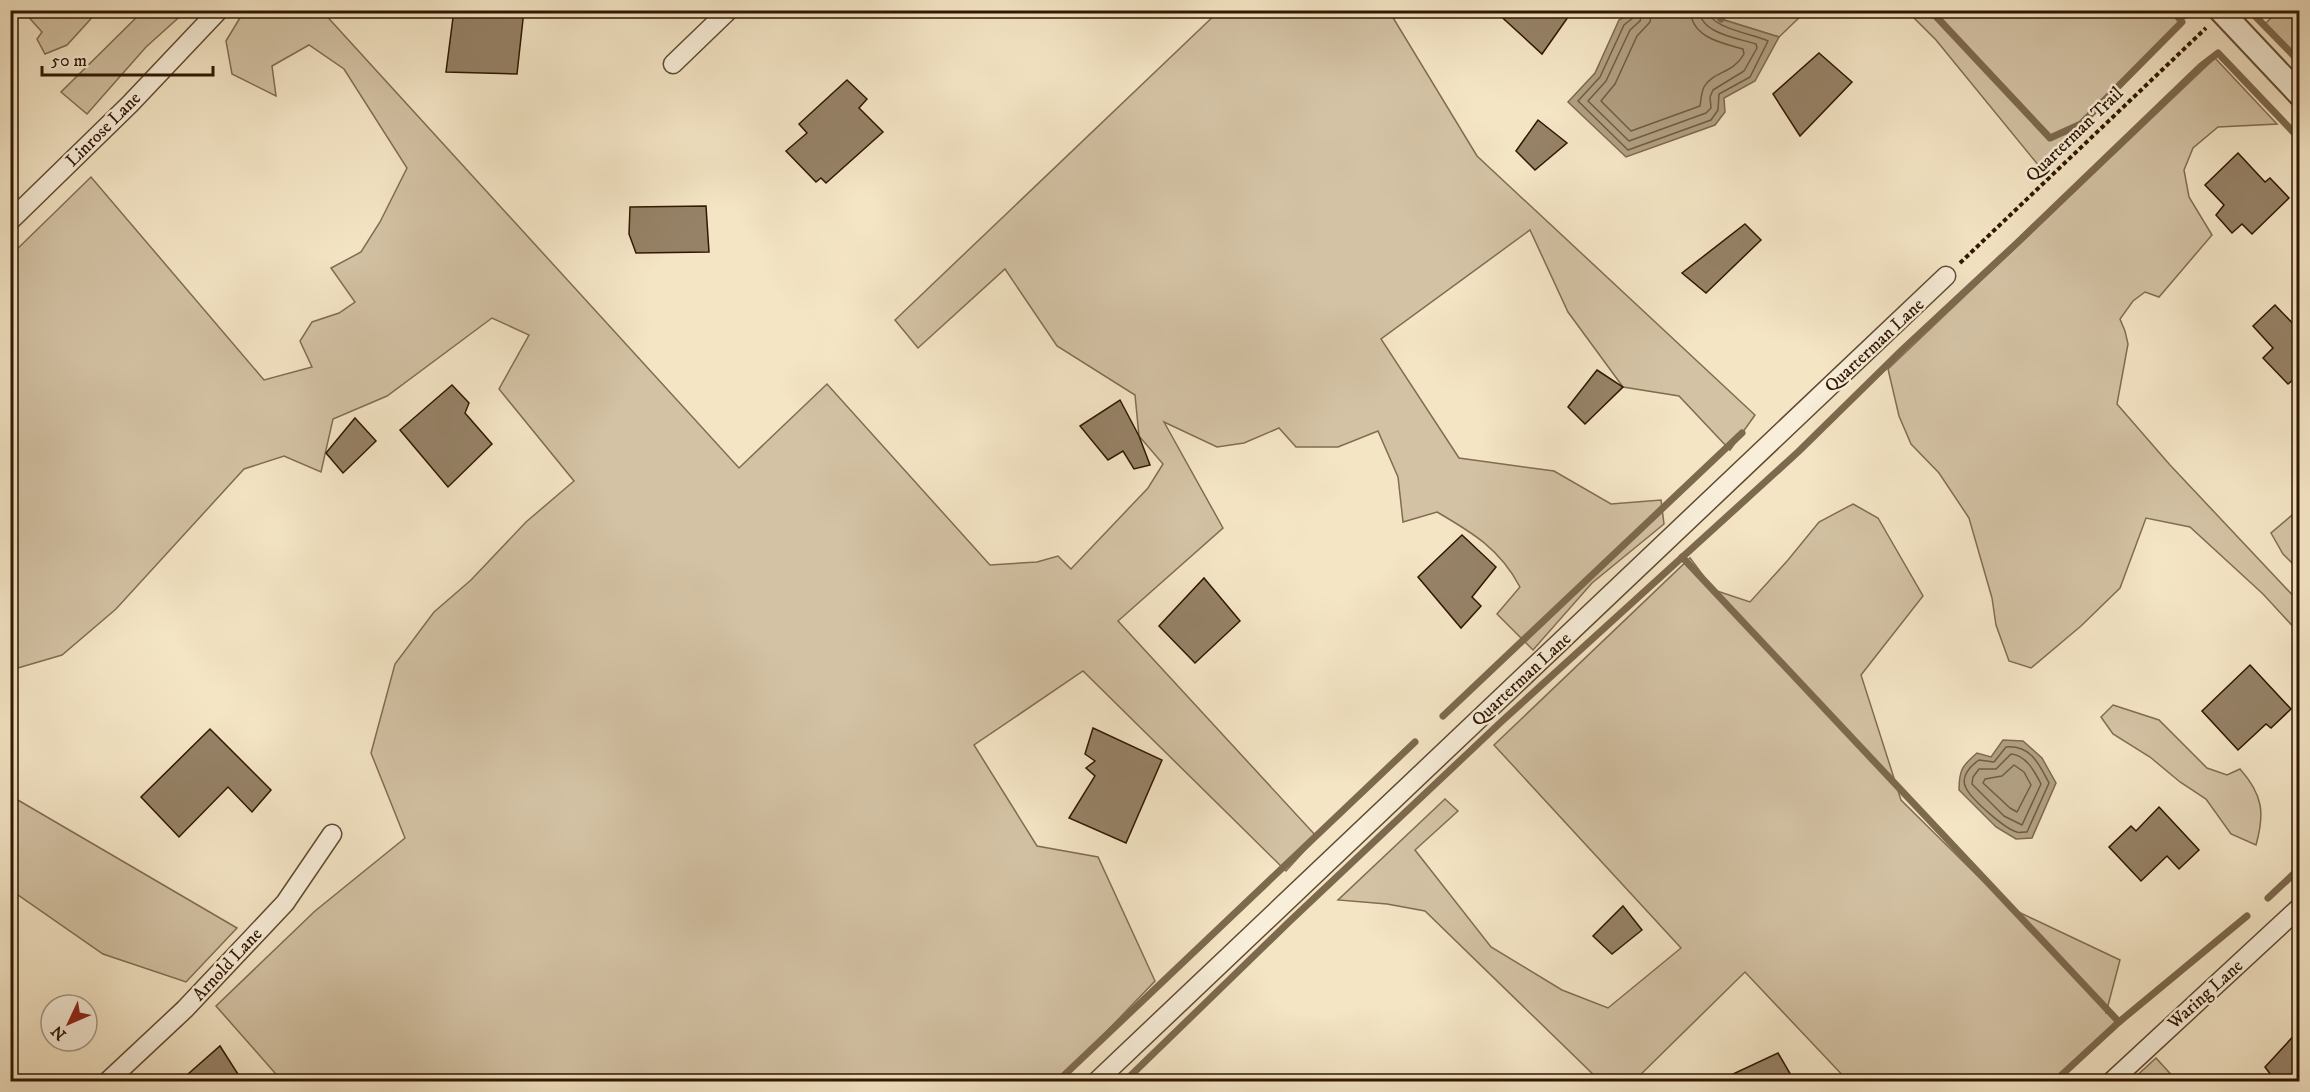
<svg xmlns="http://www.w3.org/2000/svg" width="2310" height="1092" font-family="'IM FELL DW Pica',serif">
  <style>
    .green { fill: #d3c2a4; stroke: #826c52; stroke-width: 1.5 }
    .water { fill: #b19f82; stroke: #7d694e; stroke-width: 1.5 }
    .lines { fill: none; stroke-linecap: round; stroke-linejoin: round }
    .shore { stroke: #705b42; stroke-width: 1.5 }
    .stream { stroke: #7d694e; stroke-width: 7 }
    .building { fill: #968267; stroke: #301701; stroke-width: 1.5 }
    .minor-casing { stroke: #614a32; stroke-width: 21 }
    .tertiary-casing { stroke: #614a32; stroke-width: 26 }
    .path { stroke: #301701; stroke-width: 4; stroke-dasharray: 4.5 3; stroke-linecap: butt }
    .minor { stroke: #f8eed9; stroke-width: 18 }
    .tertiary { stroke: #f8eed9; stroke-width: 22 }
    .labels { text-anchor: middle; stroke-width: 5; stroke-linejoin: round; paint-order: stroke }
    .street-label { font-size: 18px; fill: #301701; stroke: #f8eed9 }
  </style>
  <rect width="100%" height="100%" fill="#f4e5c5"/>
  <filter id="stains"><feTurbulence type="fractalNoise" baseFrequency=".00333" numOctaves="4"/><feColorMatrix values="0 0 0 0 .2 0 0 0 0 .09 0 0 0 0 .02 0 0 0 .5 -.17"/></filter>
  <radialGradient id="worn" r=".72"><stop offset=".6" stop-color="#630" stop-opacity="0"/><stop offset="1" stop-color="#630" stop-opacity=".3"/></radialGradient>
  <g class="green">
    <path d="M 1802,10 L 1805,12 L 1779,37 L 1721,19 L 1713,13 L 1692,11 Z"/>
    <path d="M 2172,10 L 2182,22 L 2039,166 L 1936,40 L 1907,11 Z"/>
    <path d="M 2279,10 L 2299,11 L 2299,62 L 2264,25 Z"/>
    <path d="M 23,11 L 98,11 L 67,45 L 45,54 L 37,39 L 42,32 Z"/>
    <path d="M 143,11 L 186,11 L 146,47 L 87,114 L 61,92 Z"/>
    <path d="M 244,11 L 322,11 L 739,468 L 827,384 L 990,565 L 1037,562 L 1058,556 L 1071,569 L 1148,488 L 1163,464 L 1139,436 L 1135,395 L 1057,346 L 1005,269 L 918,348 L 895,320 L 1219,11 L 1389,11 L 1477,156 L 1755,415 L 1730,450 L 1679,396 L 1623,387 L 1568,312 L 1530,230 L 1381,339 L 1459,458 L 1554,471 L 1611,504 L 1661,500 L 1664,524 L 1592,583 L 1533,650 L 1497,614 L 1520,587 C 1500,549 1473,533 1437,512 L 1403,522 L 1398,477 L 1378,431 L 1338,447 L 1296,447 L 1279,428 L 1244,443 L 1217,447 L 1164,422 L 1223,528 L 1118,621 L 1317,837 L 1286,871 L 1083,671 L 974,745 L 1037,846 L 1098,857 L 1155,981 L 1059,1081 L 282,1081 L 216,1006 L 315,911 L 405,838 L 371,753 L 395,664 L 434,612 L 471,580 L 526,522 L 574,481 L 499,389 L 529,335 L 492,318 L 387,396 L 333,419 L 321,472 L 284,456 L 244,469 L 116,609 L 62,655 L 11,670 L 11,255 L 91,177 L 264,380 L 312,367 L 300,341 L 312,322 L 339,313 L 355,302 L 331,268 L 361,252 L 380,222 L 407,168 L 344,69 L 309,45 L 272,66 L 276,96 L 232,74 L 226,41 Z"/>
    <path d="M 2215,58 L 2277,124 L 2218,127 L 2193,148 L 2184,170 L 2189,197 L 2212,235 L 2159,297 L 2145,292 L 2133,301 L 2120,319 L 2125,331 L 2128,344 L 2117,404 L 2170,465 L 2299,602 L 2299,633 L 2263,594 L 2190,527 L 2146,518 L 2120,588 L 2081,626 L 2031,668 L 2009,661 L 1996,625 L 1992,598 L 1969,518 L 1939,473 L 1911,444 L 1899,416 L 1888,369 Z"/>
    <path d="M 1853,504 L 1878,518 L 1923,596 L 1861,675 L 1901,800 L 2010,908 L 2120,960 L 2106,1013 L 2110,1012 L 2119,1022 L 2051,1081 L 1848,1081 L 1745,972 L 1634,1081 L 1600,1081 L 1425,911 L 1387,904 L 1338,900 L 1445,799 L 1458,811 L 1415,850 L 1491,947 L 1562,990 L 1608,1008 L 1681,948 L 1494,745 L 1690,558 L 1714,590 L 1750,602 L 1788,560 L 1819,522 Z"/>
    <path d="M 2299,509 L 2299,570 L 2283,554 L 2271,533 Z"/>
    <path d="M 2113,705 L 2159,720 L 2207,768 L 2227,775 L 2240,769 C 2263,795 2265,813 2256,845 L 2231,834 L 2206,799 L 2180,782 L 2150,757 L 2113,734 L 2101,717 Z"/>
    <path d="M 11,796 L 237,928 L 186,982 L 103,954 L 11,890 Z"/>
    <path d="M 2156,1058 L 2177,1081 L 2131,1081 Z"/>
  </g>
  <g class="water">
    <path d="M 1692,10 L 1713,13 L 1721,19 L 1779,37 L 1755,81 L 1724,98 L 1725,112 L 1715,125 L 1626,157 L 1568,102 L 1595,73 L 1619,20 L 1633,11 Z"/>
    <path d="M 2003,740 L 2023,741 L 2042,758 L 2056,783 L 2032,838 L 2016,839 L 1996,827 L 1959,790 C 1959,770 1962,766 1977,753 L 1991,757 Z"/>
  </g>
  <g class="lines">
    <g class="shore">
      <path d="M 1636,10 L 1634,17 L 1624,25 L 1600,77 L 1578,101 L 1628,150 L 1711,120 L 1718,110 L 1719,94 L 1750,77 L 1768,41 C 1753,34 1710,28 1707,10"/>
      <path d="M 1643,10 L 1640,21 L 1630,30 L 1606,81 L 1588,101 L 1629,141 L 1706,113 L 1711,108 L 1710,97 L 1713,90 L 1744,71 L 1757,48 L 1756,44 C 1738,38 1701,34 1699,10"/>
      <path d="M 1652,10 L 1650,22 L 1637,36 L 1615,84 L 1601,101 L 1631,131 L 1700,106 C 1701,100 1701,93 1704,87 C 1713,71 1733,74 1744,54 L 1743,49 C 1722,43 1692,38 1690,10"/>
      <path d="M 2006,747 C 2031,745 2039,764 2049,783 L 2027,832 C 2026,832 2018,833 2017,832 C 2005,829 1972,800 1966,788 C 1960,777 1970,766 1979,760 L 1994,762 Z"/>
      <path d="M 2011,754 C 2026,755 2035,772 2041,784 L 2022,825 L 2004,816 L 1972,784 L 1973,777 L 1979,769 L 1996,769 Z"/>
      <path d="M 2014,765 L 2024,772 L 2031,785 L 2017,812 L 2010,808 L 1983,783 L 1985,779 L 2002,776 Z"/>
    </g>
    <g class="stream">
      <path d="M 1930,10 L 2050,138 L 2081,124 L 2182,22 L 2178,17 L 2186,15 L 2191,10"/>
      <path d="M 2254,15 L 2300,62"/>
      <path d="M 1721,19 L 1726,10"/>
      <path d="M 1682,557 L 2119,1022"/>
      <path d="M 1443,716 L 1742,433"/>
      <path d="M 2268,898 L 2300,868"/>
      <path d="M 1057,1082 L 1415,742"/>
      <path d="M 1124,1082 L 1290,921 L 1501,722 L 1798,452 L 1903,349 L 2017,243 L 2201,66 L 2218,53 L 2300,139"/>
      <path d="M 2054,1082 L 2119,1022 L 2247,916"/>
    </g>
  </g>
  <g class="building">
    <path d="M 454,10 L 524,10 L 517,74 L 446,72 Z"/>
    <path d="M 1494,10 L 1573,10 L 1542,54 Z"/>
    <path d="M 1819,53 L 1852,82 L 1800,136 L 1773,94 Z"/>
    <path d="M 847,80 L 867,99 L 859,108 L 883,132 L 826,183 L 821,178 L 816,182 L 786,151 L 807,133 L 799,124 Z"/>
    <path d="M 1538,120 L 1567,143 L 1535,170 L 1516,151 Z"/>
    <path d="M 2238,153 L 2265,182 L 2270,178 L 2289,198 L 2252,234 L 2242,224 L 2232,233 L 2216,215 L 2224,205 L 2205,185 Z"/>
    <path d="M 706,206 L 709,252 L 636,253 L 629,234 L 630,207 Z"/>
    <path d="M 1745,224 L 1761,240 L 1706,293 L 1682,273 Z"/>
    <path d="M 2275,305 L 2300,331 L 2300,374 L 2288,384 L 2263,358 L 2273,348 L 2253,326 Z"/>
    <path d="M 1597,370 L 1623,387 L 1585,424 L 1568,407 Z"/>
    <path d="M 452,385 L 469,403 L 465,413 L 492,444 L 448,487 L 400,430 Z"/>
    <path d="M 1120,400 L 1139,436 L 1150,465 L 1134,469 L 1123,451 L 1108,460 L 1080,426 Z"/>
    <path d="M 355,418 L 376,441 L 343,473 L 326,453 Z"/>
    <path d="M 1462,535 L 1496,567 L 1472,597 L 1481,606 L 1461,628 L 1418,577 Z"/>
    <path d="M 1204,578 L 1240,621 L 1195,663 L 1159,626 Z"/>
    <path d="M 2250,665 L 2291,709 L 2271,728 L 2266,724 L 2238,750 L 2202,711 Z"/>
    <path d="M 1093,728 L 1162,760 L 1126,843 L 1069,818 L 1095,776 L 1086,768 L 1095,761 L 1085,754 Z"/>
    <path d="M 210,729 L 271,790 L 252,812 L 228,787 L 179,837 L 141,797 Z"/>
    <path d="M 2159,807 L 2199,850 L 2179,869 L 2167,856 L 2141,881 L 2109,847 L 2131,826 L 2136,831 Z"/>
    <path d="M 1623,906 L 1642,930 L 1612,954 L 1593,936 Z"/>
    <path d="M 2300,1029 L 2300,1082 L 2276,1082 L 2265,1067 Z"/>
    <path d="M 220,1046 L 243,1082 L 179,1082 Z"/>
    <path d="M 1778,1053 L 1795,1082 L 1716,1082 Z"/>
  </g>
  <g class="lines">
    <defs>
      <g id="minor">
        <path d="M 673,64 L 729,10"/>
        <path d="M 10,221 L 130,104 L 219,10"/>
        <path d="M 107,1082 L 185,1009 L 285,903 L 332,834"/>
        <path d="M 1096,1082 L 1946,276"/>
        <path d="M 2111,1082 L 2300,907"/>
      </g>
      <path id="tertiary" d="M 2220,10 L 2300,95"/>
    </defs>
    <use href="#minor" class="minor-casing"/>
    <use href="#tertiary" class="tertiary-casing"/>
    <path class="path" d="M 1960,263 L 2206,28"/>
    <use href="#minor" class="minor"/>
    <use href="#tertiary" class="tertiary"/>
  </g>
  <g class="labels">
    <g class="street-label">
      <text transform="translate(103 129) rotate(-45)" y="6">Linrose Lane</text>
      <text transform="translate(2074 134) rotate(-44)" y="6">Quarterman Trail</text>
      <text transform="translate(1874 345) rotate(-43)" y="6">Quarterman Lane</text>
      <text transform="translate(1521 679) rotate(-43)" y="6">Quarterman Lane</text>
      <text transform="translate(227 964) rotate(-47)" y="6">Arnold Lane</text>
      <text transform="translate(2205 994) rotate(-42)" y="6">Waring Lane</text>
    </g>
  </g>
  <rect width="2310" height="1092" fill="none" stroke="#f4e5c5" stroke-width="36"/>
  <rect x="12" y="12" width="2286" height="1068" fill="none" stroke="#301701" stroke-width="3"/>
  <rect x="18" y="18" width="2274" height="1056" fill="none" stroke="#301701" stroke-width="1.5"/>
  <g transform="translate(69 1023) rotate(226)"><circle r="28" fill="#f8eed9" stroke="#a89883" stroke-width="1.5"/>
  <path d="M0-4.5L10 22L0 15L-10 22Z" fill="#8f2418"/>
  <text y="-9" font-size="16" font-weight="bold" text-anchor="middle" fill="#301701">N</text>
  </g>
  <path d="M42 66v9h171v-9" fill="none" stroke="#301701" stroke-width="3"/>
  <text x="51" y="66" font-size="18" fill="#301701" stroke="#f8eed9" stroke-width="4.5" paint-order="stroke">50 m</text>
  <rect width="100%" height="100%" filter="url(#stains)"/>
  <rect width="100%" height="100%" fill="url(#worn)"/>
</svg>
